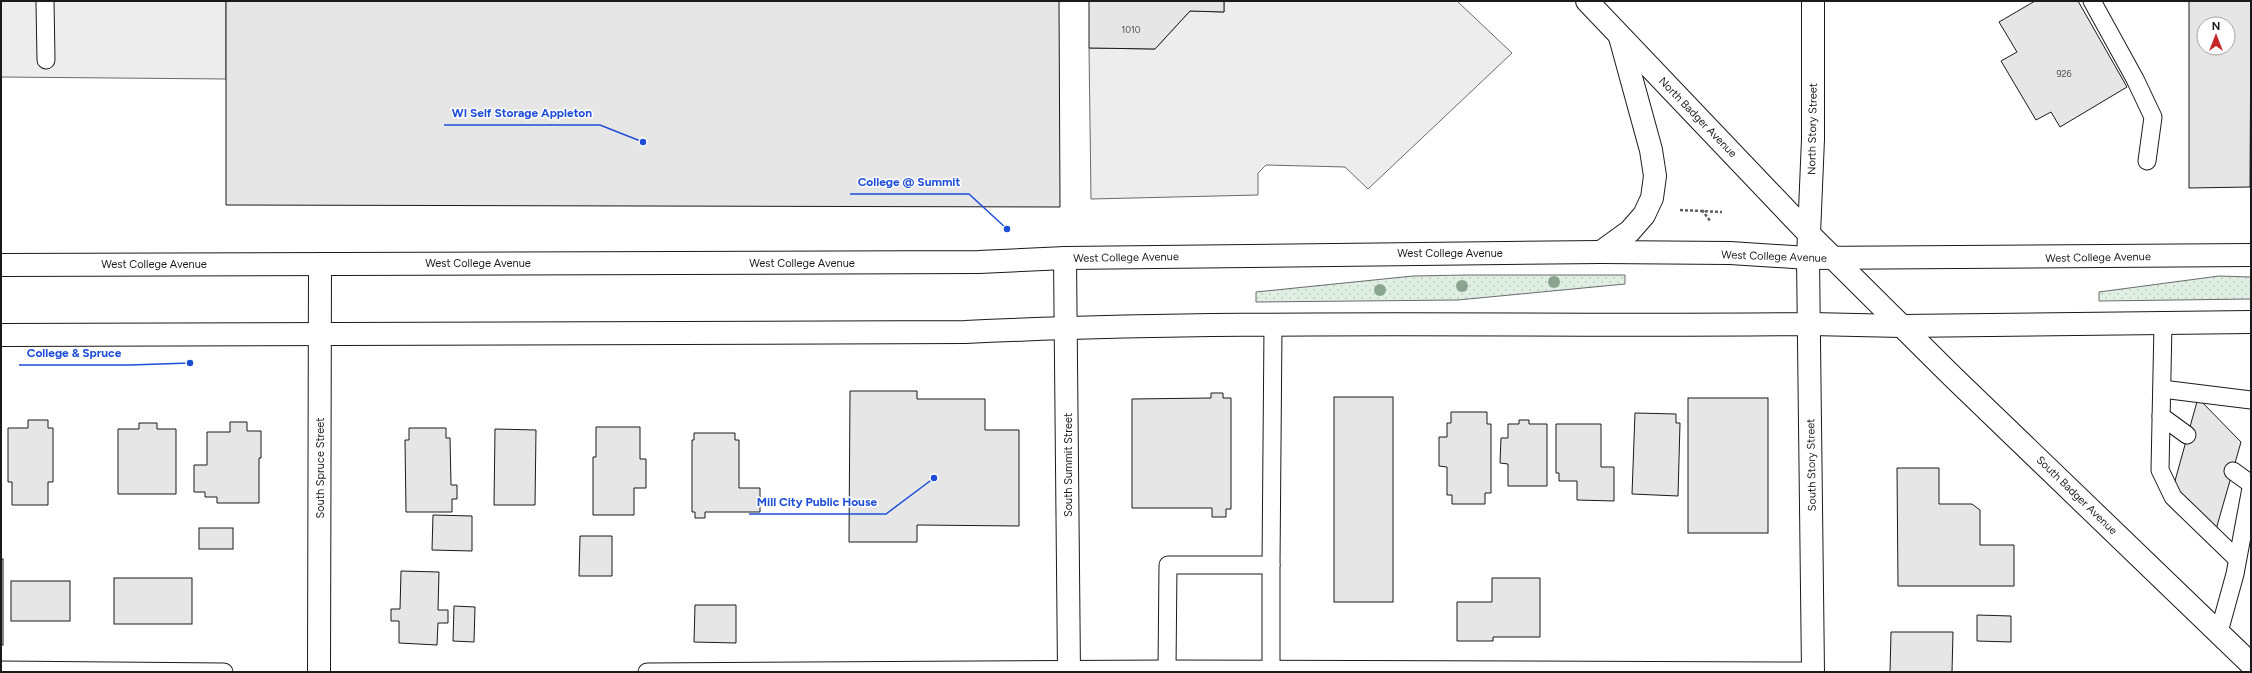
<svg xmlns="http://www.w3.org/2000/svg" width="2252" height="673" font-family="Figtree,sans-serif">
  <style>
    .grass { fill: url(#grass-dots); stroke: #6a6a6a }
    .parking { fill: #ededed; stroke: #6a6a6a }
    .building { fill: #e6e6e6; stroke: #1a1a1a; fill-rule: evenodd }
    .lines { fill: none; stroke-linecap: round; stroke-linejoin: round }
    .lane-casing { stroke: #1a1a1a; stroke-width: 19 }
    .street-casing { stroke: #1a1a1a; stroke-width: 24 }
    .secondary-casing { stroke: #1a1a1a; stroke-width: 24 }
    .primary-casing { stroke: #1a1a1a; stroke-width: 24 }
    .path { stroke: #5f5f5f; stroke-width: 2.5; stroke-dasharray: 3 2; stroke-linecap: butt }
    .lane { stroke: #fff; stroke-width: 17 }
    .street { stroke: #fff; stroke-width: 22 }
    .secondary { stroke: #fff; stroke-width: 22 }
    .primary { stroke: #fff; stroke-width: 22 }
    .tree { fill: #8aa48f }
    .labels { text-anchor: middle; stroke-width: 3; stroke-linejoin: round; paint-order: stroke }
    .number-label { font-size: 9px; fill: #4d4d4d }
    .street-label { font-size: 11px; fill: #1a1a1a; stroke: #fff }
    .leader { fill: none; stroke: #1d4ed8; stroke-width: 1.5 }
    .callout-dot { fill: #1d4ed8; stroke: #fff; stroke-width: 1.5 }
    .callout-label { font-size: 12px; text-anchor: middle; font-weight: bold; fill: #1d4ed8; stroke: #fff; stroke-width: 3; stroke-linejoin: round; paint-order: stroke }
  </style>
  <defs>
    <pattern id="grass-dots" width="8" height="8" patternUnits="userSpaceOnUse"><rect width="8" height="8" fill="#e0efe3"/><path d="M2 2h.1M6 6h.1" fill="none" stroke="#c0ccc2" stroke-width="1.8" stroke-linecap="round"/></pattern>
  </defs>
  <rect width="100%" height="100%" fill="#fff"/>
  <g class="grass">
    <path d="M 1467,275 L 1625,275 L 1625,284 L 1458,300 L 1256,302 L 1256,292 L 1413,276 Z"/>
    <path d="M 2219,276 L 2251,277 L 2251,299 L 2099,301 L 2099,292 Z"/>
  </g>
  <g class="parking">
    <path d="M 1,1 L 226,1 L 226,79 L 1,77 Z"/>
    <path d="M 1224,1 L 1457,1 L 1512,53 L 1368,189 L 1345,167 L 1266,165 L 1258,173 L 1258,195 L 1091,199 L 1089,48 L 1155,49 L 1190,11 L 1224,12 Z"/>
  </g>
  <g class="building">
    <path d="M 226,1 L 1059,1 L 1060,207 L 226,205 Z"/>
    <path d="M 1089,1 L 1224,1 L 1224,12 L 1190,11 L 1155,49 L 1089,48 Z"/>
    <path d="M 2035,1 L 2078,1 L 2127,87 L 2060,127 L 2051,112 L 2036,120 L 2001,61 L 2017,52 L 1999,22 Z"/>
    <path d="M 2189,1 L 2251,1 L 2250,187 L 2189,188 ZM 2204,24 L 2228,24 L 2228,48 L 2204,48 Z"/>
    <path d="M 850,391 L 917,391 L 917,399 L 985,399 L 985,430 L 1019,430 L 1019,526 L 917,525 L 917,542 L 849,542 Z"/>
    <path d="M 1211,393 L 1223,393 L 1223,398 L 1231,398 L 1231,509 L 1226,509 L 1226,517 L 1212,517 L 1212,508 L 1132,508 L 1132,399 L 1211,398 Z"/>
    <rect x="1334" y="397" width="59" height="205"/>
    <rect x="1688" y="398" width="80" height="135"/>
    <path d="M 2198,398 L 2241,442 L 2215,533 L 2173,488 Z"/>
    <path d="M 1451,412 L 1487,412 L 1487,424 L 1491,424 L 1491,493 L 1485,493 L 1485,504 L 1452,504 L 1452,495 L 1447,495 L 1447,467 L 1439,466 L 1439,437 L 1447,437 L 1447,423 L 1451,423 Z"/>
    <path d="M 1635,413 L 1676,414 L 1676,423 L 1680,423 L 1678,496 L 1632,494 Z"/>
    <path d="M 28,420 L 48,420 L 48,428 L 53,428 L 53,482 L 48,482 L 48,505 L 12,505 L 12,482 L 8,482 L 8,428 L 28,428 Z"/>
    <path d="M 1519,420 L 1529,420 L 1529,424 L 1547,424 L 1547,486 L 1508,486 L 1508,464 L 1500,463 L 1501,438 L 1508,438 L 1508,424 L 1519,424 Z"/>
    <path d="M 230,422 L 247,422 L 247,431 L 261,431 L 261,458 L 259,458 L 259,503 L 217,503 L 217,497 L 205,497 L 205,492 L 194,492 L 194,465 L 207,465 L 207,432 L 230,432 Z"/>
    <path d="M 139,423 L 157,423 L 157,429 L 176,429 L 176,494 L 118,494 L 118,429 L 139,429 Z"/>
    <path d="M 1556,424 L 1601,424 L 1601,467 L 1614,467 L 1614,501 L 1577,500 L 1577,481 L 1559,481 L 1559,473 L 1556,473 Z"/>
    <path d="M 596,427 L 640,427 L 640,459 L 646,459 L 646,488 L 634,488 L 634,515 L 593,515 L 593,457 L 596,457 Z"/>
    <path d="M 409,428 L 446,428 L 446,438 L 450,438 L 451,485 L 457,485 L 457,499 L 452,499 L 452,512 L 406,512 L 405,440 L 409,440 Z"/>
    <path d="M 495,429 L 536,430 L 535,505 L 494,505 Z"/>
    <path d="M 694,433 L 735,433 L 735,440 L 739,440 L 739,488 L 760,488 L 760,512 L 705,512 L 705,518 L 695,518 L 695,512 L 692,512 L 692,440 L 694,440 Z"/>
    <path d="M 1897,468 L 1939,468 L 1939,504 L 1972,504 L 1980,510 L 1980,545 L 2014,545 L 2014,586 L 1898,586 Z"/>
    <path d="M 433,515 L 472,516 L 472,551 L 432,550 Z"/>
    <rect x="199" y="528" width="34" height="21"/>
    <path d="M 580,536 L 612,536 L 612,576 L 579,576 Z"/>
    <rect x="1" y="559" width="2" height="86"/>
    <path d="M 401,571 L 439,572 L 438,610 L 448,610 L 448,623 L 438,623 L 437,645 L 399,643 L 399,621 L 391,621 L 391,609 L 400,609 Z"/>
    <rect x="114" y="578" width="78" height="46"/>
    <path d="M 1492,578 L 1540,578 L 1540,637 L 1493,637 L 1493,641 L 1457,641 L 1457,602 L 1492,602 Z"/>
    <rect x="11" y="581" width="59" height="40"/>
    <path d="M 695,605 L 736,605 L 736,643 L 694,642 Z"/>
    <path d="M 454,606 L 475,607 L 474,642 L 453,641 Z"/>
    <path d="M 1977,615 L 2011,616 L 2011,642 L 1977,641 Z"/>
    <path d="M 1891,632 L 1953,632 L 1952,672 L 1890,672 Z"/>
  </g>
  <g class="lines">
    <defs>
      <g id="lane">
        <path d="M 45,1 L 46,60"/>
        <path d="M 2092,1 L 2135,79 L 2153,117 L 2147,161"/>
        <path d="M 2163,324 L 2160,470 L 2173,497 L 2237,559"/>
        <path d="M 2162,389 L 2251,400"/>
        <path d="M 2161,416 L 2187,435"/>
        <path d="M 2233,471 L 2251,484"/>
        <path d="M 1271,565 L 1273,326"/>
        <path d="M 2219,632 L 2235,574 L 2251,488"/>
        <path d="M 1167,669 L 1168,565 L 1271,565 L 1271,671"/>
        <path d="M 1,670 L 224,672"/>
        <path d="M 647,672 L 1167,669 L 1813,671"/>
      </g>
      <g id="street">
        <path d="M 1813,1 L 1813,139 L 1808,258 L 1813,672"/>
        <path d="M 1065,258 L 1069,672"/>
        <path d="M 319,672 L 320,264"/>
      </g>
      <path id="secondary" d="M 1587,1 L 1808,233 L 1953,377 L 2251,664"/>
      <g id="primary">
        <path d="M 1601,252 L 1630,231 L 1644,215 L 1652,198 L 1655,176 L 1651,150 L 1620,37"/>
        <path d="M 1,265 L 979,262 L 1065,258 L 1601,252 L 1730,253 L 1808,258 L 2251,255"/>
        <path d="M 1,335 L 965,332 C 1247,319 1529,327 1811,324 L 1902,326 L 2251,322"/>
      </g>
    </defs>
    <use href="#lane" class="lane-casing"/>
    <use href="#street" class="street-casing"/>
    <use href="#secondary" class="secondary-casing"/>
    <use href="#primary" class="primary-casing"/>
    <g class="path">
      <path d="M 1680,210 L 1722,212"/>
      <path d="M 1702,210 L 1711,222"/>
    </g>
    <use href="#lane" class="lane"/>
    <use href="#street" class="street"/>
    <use href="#secondary" class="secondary"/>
    <use href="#primary" class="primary"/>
  </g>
  <g class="tree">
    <circle cx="1554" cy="282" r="6"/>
    <circle cx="1462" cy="286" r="6"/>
    <circle cx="1380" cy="290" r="6"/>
  </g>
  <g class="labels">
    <g class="number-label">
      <text x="1131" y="33">1010</text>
      <text x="2064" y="77">926</text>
    </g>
    <g class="street-label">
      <text transform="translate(1698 117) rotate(46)" y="4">North Badger Avenue</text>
      <text transform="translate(1812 129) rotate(-89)" y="4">North Story Street</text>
      <text x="1450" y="257">West College Avenue</text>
      <text transform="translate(1774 256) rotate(2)" y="4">West College Avenue</text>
      <text transform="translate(1126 257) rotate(-1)" y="4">West College Avenue</text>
      <text transform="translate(2098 257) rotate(-1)" y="4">West College Avenue</text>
      <text x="478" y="267">West College Avenue</text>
      <text x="802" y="267">West College Avenue</text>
      <text x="154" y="268">West College Avenue</text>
      <text transform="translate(1068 465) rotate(-90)" y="4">South Summit Street</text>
      <text transform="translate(1811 465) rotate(-91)" y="4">South Story Street</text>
      <text transform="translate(320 468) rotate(-90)" y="4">South Spruce Street</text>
      <text transform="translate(2077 495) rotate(44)" y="4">South Badger Avenue</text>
    </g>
  </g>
  <path class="leader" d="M643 142L600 125H444M1007 229L969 194H850M190 363L130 365H19M934 478L886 514H749"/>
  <g class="callout-dot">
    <circle cx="643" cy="142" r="4"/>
    <circle cx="1007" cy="229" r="4"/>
    <circle cx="190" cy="363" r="4"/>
    <circle cx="934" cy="478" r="4"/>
  </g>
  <g class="callout-label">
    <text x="522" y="117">WI Self Storage Appleton</text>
    <text x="909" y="186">College @ Summit</text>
    <text x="74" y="357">College &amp; Spruce</text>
    <text x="817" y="506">Mill City Public House</text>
  </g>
  <rect width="2252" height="673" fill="none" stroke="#1a1a1a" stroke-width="4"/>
  <g transform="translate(2216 36)"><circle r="19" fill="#ffffff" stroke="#a3a3a3"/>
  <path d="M0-3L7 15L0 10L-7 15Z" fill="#c62828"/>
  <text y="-6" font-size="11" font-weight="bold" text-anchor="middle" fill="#1a1a1a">N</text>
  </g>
</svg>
